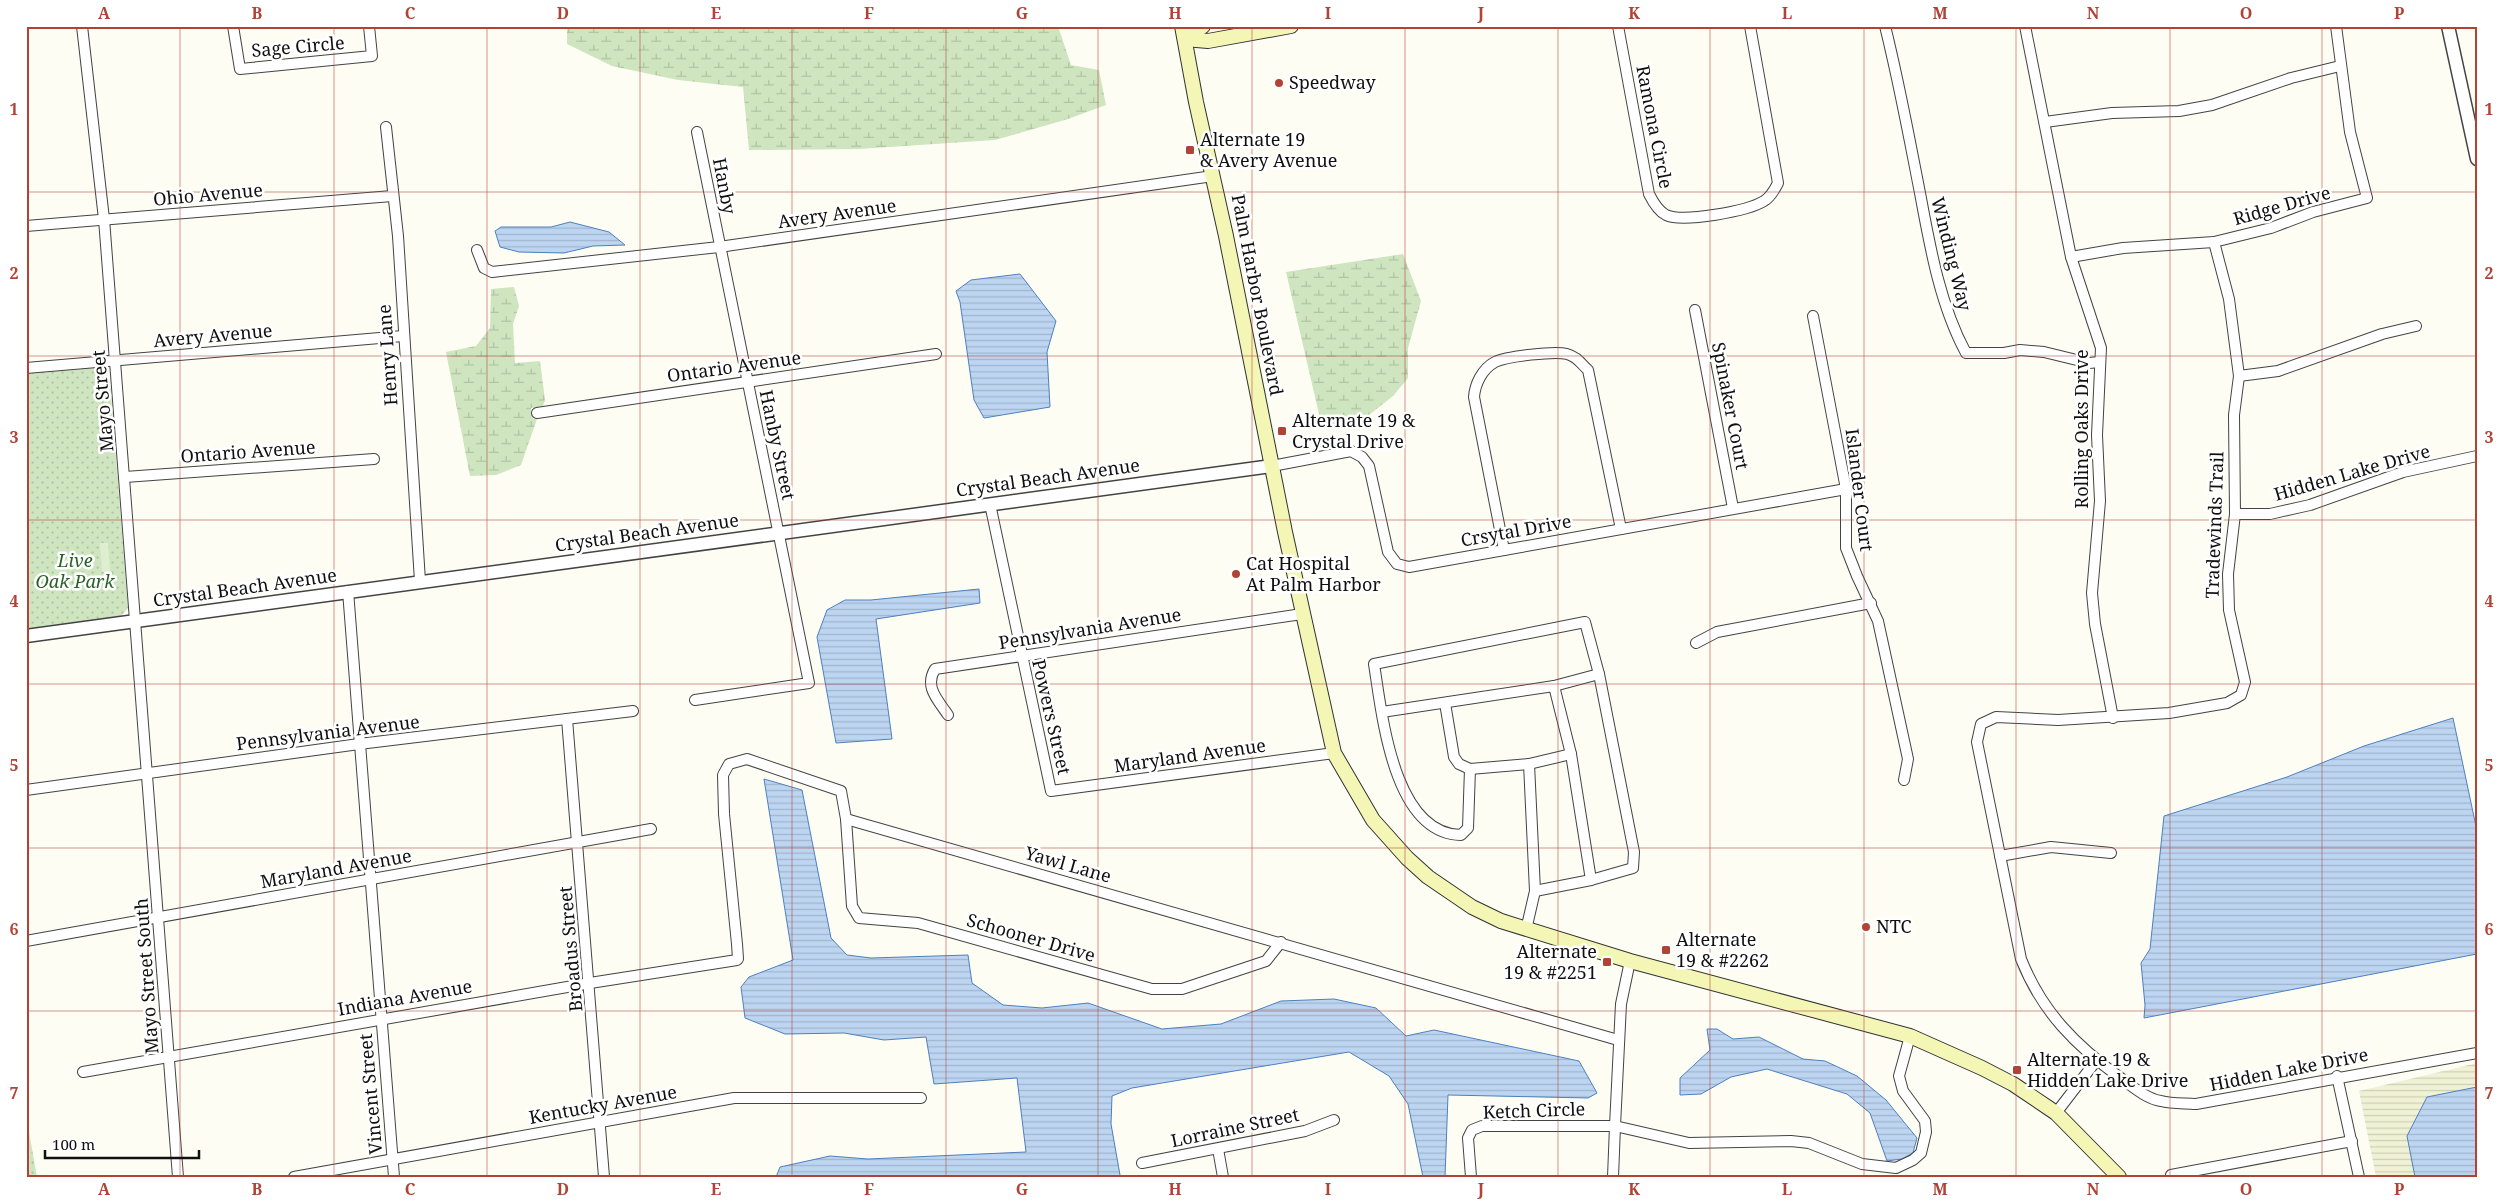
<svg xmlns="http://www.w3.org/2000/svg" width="2503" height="1203" font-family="'Noto Serif',serif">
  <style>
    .farmland { fill: url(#farmland-rules) }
    .wetland { fill: url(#wetland-marsh) }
    .park { fill: url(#park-dots) }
    .pitch { fill: #dfeed1 }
    .water { fill: url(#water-rules); stroke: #4c80bf }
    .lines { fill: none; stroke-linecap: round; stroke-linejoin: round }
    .minor-casing { stroke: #434343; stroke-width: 12 }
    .tertiary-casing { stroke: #434343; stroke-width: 15 }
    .secondary-casing { stroke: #323232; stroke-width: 16 }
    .minor { stroke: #fff; stroke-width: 10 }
    .tertiary { stroke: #fff; stroke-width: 12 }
    .secondary { stroke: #f4f6b6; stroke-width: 14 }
    .grid { fill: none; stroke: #b14336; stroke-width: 1; stroke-opacity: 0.55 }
    .poi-dot { fill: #b14336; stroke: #fff; stroke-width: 2 }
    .labels { text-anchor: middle; stroke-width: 5; stroke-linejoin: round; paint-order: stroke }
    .street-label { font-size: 18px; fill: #101010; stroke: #fff }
    .poi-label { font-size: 18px; fill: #101010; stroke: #fff; text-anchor: start }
    .park-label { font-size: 18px; font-style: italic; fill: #296126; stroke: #fff }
    .neatline { fill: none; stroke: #b14336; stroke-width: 2 }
    .grid-label { font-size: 16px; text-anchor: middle; font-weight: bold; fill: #b14336 }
  </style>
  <defs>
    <pattern id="farmland-rules" width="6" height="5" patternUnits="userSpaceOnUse" patternTransform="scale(1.25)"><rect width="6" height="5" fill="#f0f2d5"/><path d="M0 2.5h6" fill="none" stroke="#cdceb6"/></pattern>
    <pattern id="wetland-marsh" width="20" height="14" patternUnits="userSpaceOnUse" patternTransform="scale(1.25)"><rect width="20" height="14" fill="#cee5c0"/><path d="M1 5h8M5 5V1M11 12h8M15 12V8" fill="none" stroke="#b0c3a4"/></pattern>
    <pattern id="park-dots" width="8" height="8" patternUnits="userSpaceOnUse" patternTransform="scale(1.25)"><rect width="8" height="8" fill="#cee5c0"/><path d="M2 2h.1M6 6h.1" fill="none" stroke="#b0c3a4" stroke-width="1.8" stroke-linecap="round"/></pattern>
    <pattern id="water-rules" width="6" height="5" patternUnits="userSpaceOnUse" patternTransform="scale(1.25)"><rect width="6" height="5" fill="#bdd5f0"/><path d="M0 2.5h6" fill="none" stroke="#a1b6cd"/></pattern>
  </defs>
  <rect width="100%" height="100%" fill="#fefdf4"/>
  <path class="farmland" d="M 2477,1063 L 2477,1087 L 2427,1097 L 2407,1136 L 2415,1177 L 2376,1177 L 2359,1091 Z"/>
  <g class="wetland">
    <path d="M 567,26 L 1058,26 L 1071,65 L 1099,70 L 1106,105 L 1068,119 L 995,140 L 859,149 L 749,150 L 743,87 L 678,80 L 612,66 L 567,44 Z"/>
    <path d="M 1403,254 L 1421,301 L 1408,348 L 1408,378 L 1393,396 L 1364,419 L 1322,427 L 1286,272 Z"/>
    <path d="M 514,287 L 519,306 L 513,324 L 515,363 L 540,361 L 545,400 L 543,406 L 531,408 L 533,419 L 537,419 L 521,465 L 496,475 L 470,476 L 446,352 L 476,346 L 490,328 L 491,289 Z"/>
  </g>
  <g class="park">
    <path d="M 92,365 C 104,367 108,371 110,383 L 128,608 L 121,616 L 26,629 L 26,371 Z"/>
    <path d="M 26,1115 L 37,1177 L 26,1177 Z"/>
  </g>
  <path class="pitch" d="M 100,543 L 108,543 L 110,571 L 102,572 Z"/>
  <g class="water">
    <path d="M 570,222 L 609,232 L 625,245 L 593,246 L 564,253 L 519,252 L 500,247 L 495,231 L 501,227 L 551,227 Z"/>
    <path d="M 1020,274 L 1056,321 L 1047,352 L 1050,407 L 984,418 L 974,400 L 960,302 L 956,291 L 971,280 Z"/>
    <path d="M 979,589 L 980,603 L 876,619 L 892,739 L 836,743 L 817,637 L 827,610 L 845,600 L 871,600 Z"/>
    <path d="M 2453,718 L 2477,831 L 2477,954 L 2144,1018 L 2145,1005 L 2141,963 L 2150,949 L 2164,816 L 2287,777 L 2364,746 Z"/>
    <path d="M 764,779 L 802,790 L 831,938 L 847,955 L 871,958 L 968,955 L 972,983 L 1003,1005 L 1042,1008 L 1088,1003 L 1162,1029 L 1221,1024 L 1281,1001 L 1334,999 L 1376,1008 L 1406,1036 L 1434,1030 L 1579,1061 L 1597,1093 L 1588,1098 L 1448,1095 L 1445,1177 L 1423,1177 L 1408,1104 L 1389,1076 L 1349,1052 L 1132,1088 L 1112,1096 L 1111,1124 L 1120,1175 L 1118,1177 L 776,1177 L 780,1167 L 830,1156 L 868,1159 L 1026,1152 L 1017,1078 L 934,1084 L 926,1037 L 884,1040 L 844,1033 L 785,1034 L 745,1018 L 741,987 L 749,977 L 793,960 Z"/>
    <path d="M 1707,1029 L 1717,1029 L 1733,1039 L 1759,1037 L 1803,1059 L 1825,1061 L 1857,1076 L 1886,1100 L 1917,1138 L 1913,1153 L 1902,1159 L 1887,1161 L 1870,1113 L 1847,1094 L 1789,1076 L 1767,1069 L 1731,1077 L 1701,1094 L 1680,1095 L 1680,1078 L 1710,1050 Z"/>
    <path d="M 2477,1087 L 2477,1177 L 2415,1177 L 2407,1136 L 2427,1097 Z"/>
  </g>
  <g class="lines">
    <defs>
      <g id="minor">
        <path d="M 82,26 L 104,219 L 178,1177"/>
        <path d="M 233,26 L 240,69 L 372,56 L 369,26"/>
        <path d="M 1618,26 L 1649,194 C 1653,202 1658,211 1666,215 C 1683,223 1748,211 1764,201 C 1771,197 1775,189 1778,183 L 1750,26"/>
        <path d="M 1885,26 C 1899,82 1909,137 1920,193 C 1930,247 1940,305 1966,353 L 2004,353 L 2020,350 L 2044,352 L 2089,363 L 2100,362"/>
        <path d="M 2025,26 L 2071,257 L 2101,348 L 2097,435 L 2100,501 L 2092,593 L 2095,624 L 2113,718"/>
        <path d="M 2045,122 L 2112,113 L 2179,111 L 2212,105 L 2291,78 L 2340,66"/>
        <path d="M 386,127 L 398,236 L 420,581"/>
        <path d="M 26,226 L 392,196"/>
        <path d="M 2214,242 L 2229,299 L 2239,376 L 2234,415 L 2235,514 L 2228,574 L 2229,610 L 2245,682 L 2241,695 L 2227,703 L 2169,713 L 2058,720 L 1996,717 L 1981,724 L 1977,742 L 2021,959 C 2042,1012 2076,1046 2122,1079 C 2133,1087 2147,1099 2161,1101 C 2172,1104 2185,1103 2196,1104 L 2477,1053"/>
        <path d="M 477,250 L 484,268 L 492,272 L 719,247 L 1213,176"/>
        <path d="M 2071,257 L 2123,248 L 2214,242 L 2271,228 L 2313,212 L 2367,198 L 2350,132 L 2336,26"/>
        <path d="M 1695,310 L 1733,508"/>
        <path d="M 1813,316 L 1846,489 L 1846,548 L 1857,576 L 1878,621 L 1908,759 L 1904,780"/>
        <path d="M 26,368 L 403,336"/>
        <path d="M 2239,376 L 2278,371 L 2382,334 L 2416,326"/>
        <path d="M 537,413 L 936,354"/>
        <path d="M 1272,466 L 1351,451 L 1362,457 L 1369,466 L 1388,552 L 1397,564 L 1409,567 L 1846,489"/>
        <path d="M 125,477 L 374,459"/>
        <path d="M 990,504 L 1051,791 L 1334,753"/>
        <path d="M 2235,514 L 2270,514 L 2310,505 L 2403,472 L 2477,456"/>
        <path d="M 1504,550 L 1474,397 C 1475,384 1482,369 1495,362 C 1507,356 1555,351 1567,354 C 1578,357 1581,364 1588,370 L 1621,529"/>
        <path d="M 348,591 L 394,1177"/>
        <path d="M 1696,643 L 1717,632 L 1871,603"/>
        <path d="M 1554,686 L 1571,754 L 1591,880"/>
        <path d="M 695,700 L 809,683 L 697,132"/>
        <path d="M 1445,703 L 1454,757 L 1459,764 L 1470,769 L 1529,764 L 1571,754"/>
        <path d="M 1382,712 L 1554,686 L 1599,674"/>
        <path d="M 948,715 C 938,700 924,687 935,669 L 1302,614"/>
        <path d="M 567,719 L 604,1177"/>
        <path d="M 1470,769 L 1468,828 L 1461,835 C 1393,834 1382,714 1374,664 L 1585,622 L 1599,674 L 1634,852 L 1633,868 L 1591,880 L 1535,891"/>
        <path d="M 26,790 L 359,744 L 633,711"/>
        <path d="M 846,819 L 1618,1040"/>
        <path d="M 2000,856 L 2051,847 L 2111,853"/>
        <path d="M 1526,930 L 1535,891 L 1529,764"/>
        <path d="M 26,941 L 651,829"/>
        <path d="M 1630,961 L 1621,1004 L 1615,1126 L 1689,1143 L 1791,1141 L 1809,1143 L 1862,1164 L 1896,1168 L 1913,1160 L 1921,1153 L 1926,1132 L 1925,1121 L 1903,1091 L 1899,1076 L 1910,1036"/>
        <path d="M 83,1072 L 590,983 L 737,960 L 738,959 L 737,944 L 724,814 L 723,775 L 729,764 L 747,759 L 841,791 L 846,819 L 852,906 L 859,918 L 918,923 L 1152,989 L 1182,989 L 1266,961 L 1281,942"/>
        <path d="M 2337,1076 L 2359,1177"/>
        <path d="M 2056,1113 L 2096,1061"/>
        <path d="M 1218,1149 L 1223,1177"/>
        <path d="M 1142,1163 L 1305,1131 L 1334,1120"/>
        <path d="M 2171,1175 L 2352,1141"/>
        <path d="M 294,1177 L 734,1098 L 921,1098"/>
        <path d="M 1471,1177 L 1468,1138 L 1472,1130 L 1482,1126 L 1615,1126 L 1613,1177"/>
      </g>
      <g id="tertiary">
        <path d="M 2448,26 L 2477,159"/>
        <path d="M 26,636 L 1272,466"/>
      </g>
      <g id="secondary">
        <path d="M 1182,26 L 1196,102 L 1226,236 L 1285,532 L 1334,753 L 1373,820 L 1407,858 L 1428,877 L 1472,907 L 1501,921 L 1630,961 L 1910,1036 L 1982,1068 L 2013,1084 L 2056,1113 L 2119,1177"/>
        <path d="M 1185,39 L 1208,41 L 1291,26"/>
        <path d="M 1185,39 L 1203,26"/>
      </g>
    </defs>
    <use href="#minor" class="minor-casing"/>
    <use href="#tertiary" class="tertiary-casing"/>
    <use href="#secondary" class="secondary-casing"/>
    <use href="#minor" class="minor"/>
    <use href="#tertiary" class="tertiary"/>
    <use href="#secondary" class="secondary"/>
  </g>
  <path class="grid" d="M 180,26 L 180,1177M 334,26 L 334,1177M 487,26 L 487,1177M 640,26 L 640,1177M 792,26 L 792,1177M 946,26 L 946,1177M 1098,26 L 1098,1177M 1252,26 L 1252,1177M 1405,26 L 1405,1177M 1558,26 L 1558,1177M 1710,26 L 1710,1177M 1864,26 L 1864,1177M 2016,26 L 2016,1177M 2170,26 L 2170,1177M 2322,26 L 2322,1177M 26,192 L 2477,192M 26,356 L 2477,356M 26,520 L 2477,520M 26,684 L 2477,684M 26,848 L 2477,848M 26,1011 L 2477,1011"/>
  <g class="poi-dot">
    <circle cx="1279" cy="83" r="5"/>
    <rect x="1185" y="145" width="10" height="10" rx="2.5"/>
    <rect x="1277" y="426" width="10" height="10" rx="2.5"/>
    <circle cx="1236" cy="574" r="5"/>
    <circle cx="1866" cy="927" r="5"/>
    <rect x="1661" y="945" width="10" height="10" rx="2.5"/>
    <rect x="1602" y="957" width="10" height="10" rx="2.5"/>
    <rect x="2012" y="1065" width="10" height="10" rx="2.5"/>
  </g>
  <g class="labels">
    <g class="street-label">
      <text transform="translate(298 47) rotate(-5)" y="6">Sage Circle</text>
      <text transform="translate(1654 127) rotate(79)" y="6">Ramona Circle</text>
      <text transform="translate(724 186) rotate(79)" y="6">Hanby</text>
      <text transform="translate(208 195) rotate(-5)" y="6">Ohio Avenue</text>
      <text transform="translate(2282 206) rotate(-16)" y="6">Ridge Drive</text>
      <text transform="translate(837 214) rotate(-8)" y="6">Avery Avenue</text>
      <text transform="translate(1951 254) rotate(76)" y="6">Winding Way</text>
      <text transform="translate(1257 295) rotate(79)" y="6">Palm Harbor Boulevard</text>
      <text transform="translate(213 336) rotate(-5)" y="6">Avery Avenue</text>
      <text transform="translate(388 355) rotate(-94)" y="6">Henry Lane</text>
      <text transform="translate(734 367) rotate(-8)" y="6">Ontario Avenue</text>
      <text transform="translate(103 401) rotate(-95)" y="6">Mayo Street</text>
      <text transform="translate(1730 406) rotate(79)" y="6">Spinaker Court</text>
      <text transform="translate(2082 429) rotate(-90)" y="6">Rolling Oaks Drive</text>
      <text transform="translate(777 445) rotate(78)" y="6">Hanby Street</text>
      <text transform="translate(248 452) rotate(-4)" y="6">Ontario Avenue</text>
      <text transform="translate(2352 473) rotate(-16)" y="6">Hidden Lake Drive</text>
      <text transform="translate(1048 478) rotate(-8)" y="6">Crystal Beach Avenue</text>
      <text transform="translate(1859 490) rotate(83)" y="6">Islander Court</text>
      <text transform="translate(2215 525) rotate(-88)" y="6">Tradewinds Trail</text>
      <text transform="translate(1516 531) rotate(-10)" y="6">Crsytal Drive</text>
      <text transform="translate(647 533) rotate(-8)" y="6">Crystal Beach Avenue</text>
      <text transform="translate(245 588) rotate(-8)" y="6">Crystal Beach Avenue</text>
      <text transform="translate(1090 629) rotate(-9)" y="6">Pennsylvania Avenue</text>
      <text transform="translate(1051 717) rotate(77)" y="6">Powers Street</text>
      <text transform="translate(328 733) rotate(-7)" y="6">Pennsylvania Avenue</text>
      <text transform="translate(1190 756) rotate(-8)" y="6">Maryland Avenue</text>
      <text transform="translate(1068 865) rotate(16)" y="6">Yawl Lane</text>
      <text transform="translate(336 869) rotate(-10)" y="6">Maryland Avenue</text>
      <text transform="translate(1031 938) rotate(16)" y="6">Schooner Drive</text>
      <text transform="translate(571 949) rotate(-95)" y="6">Broadus Street</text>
      <text transform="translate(147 976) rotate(-94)" y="6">Mayo Street South</text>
      <text transform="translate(405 998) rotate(-10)" y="6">Indiana Avenue</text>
      <text transform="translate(2289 1070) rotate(-11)" y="6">Hidden Lake Drive</text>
      <text transform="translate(371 1094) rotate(-95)" y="6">Vincent Street</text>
      <text transform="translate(603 1105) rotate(-10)" y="6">Kentucky Avenue</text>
      <text transform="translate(1534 1111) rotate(-2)" y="6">Ketch Circle</text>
      <text transform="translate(1235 1128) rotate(-12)" y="6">Lorraine Street</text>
    </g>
    <g class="poi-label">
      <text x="1289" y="89">Speedway</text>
      <text x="1200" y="146">Alternate 19<tspan x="1200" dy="21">&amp; Avery Avenue</tspan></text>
      <text x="1292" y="427">Alternate 19 &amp;<tspan x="1292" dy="21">Crystal Drive</tspan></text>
      <text x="1246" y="570">Cat Hospital<tspan x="1246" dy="21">At Palm Harbor</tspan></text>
      <text x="1876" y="933">NTC</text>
      <text x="1676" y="946">Alternate<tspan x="1676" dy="21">19 &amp; #2262</tspan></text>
      <text x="1597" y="958" text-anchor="end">Alternate<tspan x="1597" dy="21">19 &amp; #2251</tspan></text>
      <text x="2027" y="1066">Alternate 19 &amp;<tspan x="2027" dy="21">Hidden Lake Drive</tspan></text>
    </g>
    <g class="park-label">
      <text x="75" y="567">Live<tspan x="75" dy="21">Oak Park</tspan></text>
    </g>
  </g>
  <rect width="2503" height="1203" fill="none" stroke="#ffffff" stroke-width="55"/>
  <path d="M45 1150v8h154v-8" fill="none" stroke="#101010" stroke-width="2.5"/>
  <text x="52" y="1150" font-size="15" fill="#101010" stroke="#ffffff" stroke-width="4" paint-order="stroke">100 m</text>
  <rect x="28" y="28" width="2448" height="1148" class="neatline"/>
  <g class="grid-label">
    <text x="104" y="19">A</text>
    <text x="257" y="19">B</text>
    <text x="410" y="19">C</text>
    <text x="563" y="19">D</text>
    <text x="716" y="19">E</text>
    <text x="869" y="19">F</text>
    <text x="1022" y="19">G</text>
    <text x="1175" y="19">H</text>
    <text x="1328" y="19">I</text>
    <text x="1481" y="19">J</text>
    <text x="1634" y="19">K</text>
    <text x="1787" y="19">L</text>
    <text x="1940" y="19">M</text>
    <text x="2093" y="19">N</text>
    <text x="2246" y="19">O</text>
    <text x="2399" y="19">P</text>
    <text x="14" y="115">1</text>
    <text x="2489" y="115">1</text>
    <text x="14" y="279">2</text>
    <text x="2489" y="279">2</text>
    <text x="14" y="443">3</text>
    <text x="2489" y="443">3</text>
    <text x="14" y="607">4</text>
    <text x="2489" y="607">4</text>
    <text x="14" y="771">5</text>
    <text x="2489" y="771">5</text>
    <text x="14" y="935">6</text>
    <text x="2489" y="935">6</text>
    <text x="14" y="1099">7</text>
    <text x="2489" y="1099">7</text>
    <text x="104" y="1195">A</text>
    <text x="257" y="1195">B</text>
    <text x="410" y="1195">C</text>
    <text x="563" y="1195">D</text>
    <text x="716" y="1195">E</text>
    <text x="869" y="1195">F</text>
    <text x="1022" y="1195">G</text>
    <text x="1175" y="1195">H</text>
    <text x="1328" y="1195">I</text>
    <text x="1481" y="1195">J</text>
    <text x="1634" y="1195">K</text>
    <text x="1787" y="1195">L</text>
    <text x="1940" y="1195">M</text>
    <text x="2093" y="1195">N</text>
    <text x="2246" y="1195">O</text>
    <text x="2399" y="1195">P</text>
  </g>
</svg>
